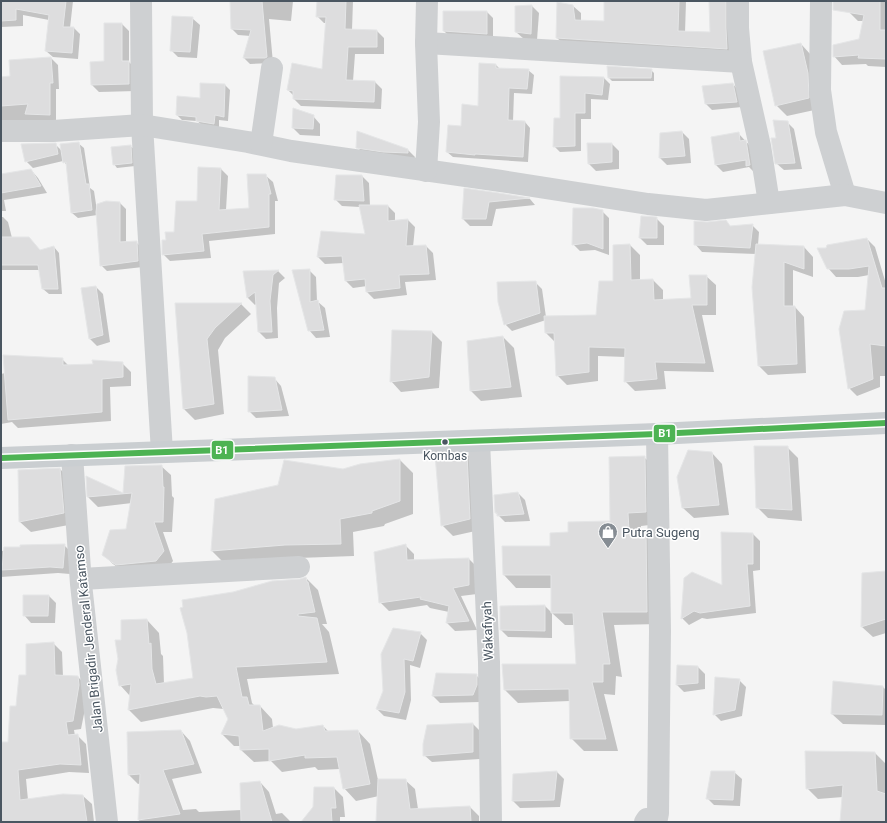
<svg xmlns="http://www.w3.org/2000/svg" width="887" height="823" font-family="Roboto,sans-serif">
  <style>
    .shadow { fill: #0003 }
    .building { fill: #ddddde; stroke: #e5e6e7 }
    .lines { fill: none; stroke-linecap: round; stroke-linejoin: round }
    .minor { stroke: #ced0d2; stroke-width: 22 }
    .major { stroke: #caced1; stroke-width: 22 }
    .bus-1-casing { stroke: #fff; stroke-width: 9 }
    .bus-1 { stroke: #4db353; stroke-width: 6 }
    .bus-dot { fill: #4a5661; stroke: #fff; stroke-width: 1.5 }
    .labels { text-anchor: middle; stroke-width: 3; stroke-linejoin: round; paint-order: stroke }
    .bus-label { font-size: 12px; fill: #4a5661; stroke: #fff }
    .poi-label { font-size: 13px; fill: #4a5661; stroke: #fff; text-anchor: start }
    .street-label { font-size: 13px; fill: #4a5661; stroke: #fff }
    .line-badge { stroke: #fff; stroke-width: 1.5 }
    .badge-label { font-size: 11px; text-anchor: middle; font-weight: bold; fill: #fff }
  </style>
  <rect width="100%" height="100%" fill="#f4f4f4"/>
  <g class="shadow">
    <path d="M 1,1 L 73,1 L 70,28 L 74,28 L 80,34 L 78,59 L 53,57 L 46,51 L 49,20 L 23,15 L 23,26 L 1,27 Z"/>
    <path d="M 231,1 L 293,1 L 291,21 L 269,19 L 273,63 L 250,64 L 244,58 L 251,36 L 238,35 L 232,29 Z"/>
    <path d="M 318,1 L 353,1 L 352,30 L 377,31 L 384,38 L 384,54 L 355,54 L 353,81 L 375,82 L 382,89 L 381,109 L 301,106 L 294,99 L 294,96 L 288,90 L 323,70 L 326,23 L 324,23 L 317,16 Z"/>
    <path d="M 605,1 L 686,1 L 685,33 L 711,33 L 710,1 L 736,1 L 734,56 L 565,45 L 557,38 L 573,6 L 581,13 L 581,21 L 605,22 Z"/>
    <path d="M 847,1 L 886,1 L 886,67 L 868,66 L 866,64 L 842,65 L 834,56 L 860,40 L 864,21 L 858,21 L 849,12 Z"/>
    <path d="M 532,6 L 539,13 L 537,40 L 524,39 L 516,32 L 516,7 Z"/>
    <path d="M 444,12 L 487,12 L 493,18 L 493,40 L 450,37 L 444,31 Z"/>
    <path d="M 192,18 L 200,25 L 197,58 L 178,57 L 171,50 Z"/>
    <path d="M 122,24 L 129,31 L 129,62 L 136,69 L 136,91 L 99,92 L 92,85 L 105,62 Z"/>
    <path d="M 801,44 L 811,55 L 819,109 L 787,116 L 776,105 Z"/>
    <path d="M 51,58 L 58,65 L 59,89 L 56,89 L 56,120 L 3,120 L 1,123 L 1,78 L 11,77 Z"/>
    <path d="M 496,65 L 500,69 L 528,70 L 534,75 L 532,94 L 514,93 L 513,121 L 525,122 L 530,128 L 528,162 L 453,157 L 447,152 L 462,127 L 479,107 Z"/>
    <path d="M 651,70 L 654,73 L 654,81 L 612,81 L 609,78 Z"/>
    <path d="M 561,77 L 604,78 L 610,84 L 608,100 L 591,99 L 591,119 L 581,119 L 581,151 L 560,152 L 554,146 L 561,119 Z"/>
    <path d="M 733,84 L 738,90 L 742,107 L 712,110 L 706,104 L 703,87 Z"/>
    <path d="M 225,85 L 230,90 L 228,121 L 219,120 L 219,128 L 202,125 L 197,121 L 182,120 L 177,115 L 201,99 Z"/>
    <path d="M 313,116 L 320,124 L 320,136 L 300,135 L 293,128 Z"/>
    <path d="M 787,122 L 794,129 L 802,169 L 784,170 L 776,163 L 778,139 Z"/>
    <path d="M 682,132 L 689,139 L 691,163 L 667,165 L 660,158 Z"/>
    <path d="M 738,133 L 753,149 L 754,172 L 749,167 L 723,172 L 716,165 Z"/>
    <path d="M 78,143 L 84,148 L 90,188 L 94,191 L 97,211 L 120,203 L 126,209 L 126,243 L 136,242 L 142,248 L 143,267 L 107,271 L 101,265 L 97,215 L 78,218 L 72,213 L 68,166 L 63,161 L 33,168 L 26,161 L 55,144 L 62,151 Z"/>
    <path d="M 612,144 L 619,151 L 619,169 L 596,171 L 589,164 Z"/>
    <path d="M 130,146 L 134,149 L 135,166 L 117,168 L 114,164 Z"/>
    <path d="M 357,147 L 408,150 L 415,157 L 414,159 L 364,154 Z"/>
    <path d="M 221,169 L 228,176 L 226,210 L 250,209 L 265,175 L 273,182 L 278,201 L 275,201 L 275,234 L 209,241 L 211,258 L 170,261 L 163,254 L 167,241 L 175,233 Z"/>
    <path d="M 31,170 L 38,178 L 47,193 L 4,200 L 6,211 L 1,211 L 1,175 Z"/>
    <path d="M 362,176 L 369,183 L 370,206 L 388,206 L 395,213 L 395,221 L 408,220 L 415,227 L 413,247 L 426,246 L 433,253 L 436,280 L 405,282 L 407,295 L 374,299 L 367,292 L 367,286 L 353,288 L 346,281 L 344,263 L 325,264 L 318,257 L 366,235 L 360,207 L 342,206 L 335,199 Z"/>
    <path d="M 465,190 L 530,199 L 535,205 L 496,209 L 492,226 L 470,226 L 463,219 Z"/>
    <path d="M 602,211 L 609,218 L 609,255 L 595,250 L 580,251 L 573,244 Z"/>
    <path d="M 1,217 L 3,217 L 8,222 L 12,238 L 40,251 L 54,247 L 59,253 L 62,294 L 49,294 L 43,289 L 40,270 L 1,270 Z"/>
    <path d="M 656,218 L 664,226 L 664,245 L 647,245 L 640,238 Z"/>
    <path d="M 726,221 L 731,227 L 752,225 L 759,232 L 758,245 L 804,247 L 813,257 L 813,277 L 793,270 L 793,307 L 795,307 L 804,317 L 806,373 L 768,375 L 759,366 L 756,254 L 702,252 L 695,244 Z"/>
    <path d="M 867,239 L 875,247 L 886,284 L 886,376 L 880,376 L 880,387 L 857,396 L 849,388 L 866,311 L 869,275 L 858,277 L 836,277 L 828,268 L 826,249 Z"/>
    <path d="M 630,245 L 640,255 L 640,281 L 653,280 L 663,290 L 663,300 L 692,299 L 706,276 L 716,285 L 716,315 L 702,315 L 714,372 L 664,371 L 666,389 L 635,391 L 625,381 L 626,357 L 598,356 L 598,381 L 567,385 L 557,375 L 556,343 L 546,333 L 546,320 L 512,331 L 505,324 L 535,282 L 542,289 L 546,317 L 597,315 L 614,282 Z"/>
    <path d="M 309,270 L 316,277 L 317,301 L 325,308 L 330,337 L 316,338 L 309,330 Z"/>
    <path d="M 278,271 L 285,278 L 279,283 L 277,308 L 278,338 L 266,339 L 259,332 L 257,303 L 255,305 L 248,298 L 244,272 Z"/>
    <path d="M 96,287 L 103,294 L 110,342 L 97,346 L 90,339 L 82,289 Z"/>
    <path d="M 176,304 L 241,304 L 251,314 L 225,338 L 218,350 L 224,414 L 195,420 L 184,409 Z"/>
    <path d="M 432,332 L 442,342 L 439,388 L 401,392 L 391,381 Z"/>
    <path d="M 503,337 L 514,348 L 522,397 L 481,401 L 471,391 Z"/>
    <path d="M 62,359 L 69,366 L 122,363 L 131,372 L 131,386 L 110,387 L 111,421 L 18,428 L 12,422 L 1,424 L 1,374 Z"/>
    <path d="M 274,378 L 281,386 L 289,416 L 256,418 L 249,411 Z"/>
    <path d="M 787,447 L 798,458 L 802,521 L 768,518 L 757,507 Z"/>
    <path d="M 712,453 L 722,464 L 729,515 L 694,518 L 683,508 Z"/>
    <path d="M 467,454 L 477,465 L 480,530 L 453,536 L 442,525 Z"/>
    <path d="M 644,457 L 657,470 L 658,524 L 641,526 L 641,532 L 646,532 L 658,544 L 659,624 L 614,625 L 622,677 L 616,676 L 615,695 L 604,694 L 618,751 L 584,751 L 571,738 L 570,701 L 518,703 L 505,690 L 504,665 L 577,665 L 575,625 L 565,625 L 552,613 L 552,588 L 516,588 L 504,575 L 551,547 L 569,533 L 611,522 Z"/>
    <path d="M 400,460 L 413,473 L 413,514 L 385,524 L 384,526 L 353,532 L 354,556 L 298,558 L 225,564 L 212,551 L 343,470 Z"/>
    <path d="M 161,466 L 171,475 L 172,496 L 174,498 L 172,532 L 163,532 L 173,561 L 165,571 L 127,574 L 113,564 L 103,554 L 127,530 L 132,503 L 98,507 L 88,497 L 87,477 L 124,494 L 126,467 Z"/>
    <path d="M 60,469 L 71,480 L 74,524 L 31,532 L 20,522 L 19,471 Z"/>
    <path d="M 518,493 L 525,500 L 530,521 L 505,522 L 496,513 Z"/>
    <path d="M 753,534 L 760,541 L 760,570 L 753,571 L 756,613 L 707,619 L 702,618 L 689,625 L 682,618 L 723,586 Z"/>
    <path d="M 64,545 L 71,552 L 70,574 L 58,573 L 1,577 L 1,551 Z"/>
    <path d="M 405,545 L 414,554 L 414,561 L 469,559 L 477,567 L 477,594 L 461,596 L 477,630 L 455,631 L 447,623 L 449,612 L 430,608 L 427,605 L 389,611 L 380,602 Z"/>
    <path d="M 886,573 L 886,633 L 873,637 L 862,627 L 863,574 Z"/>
    <path d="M 306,578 L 318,590 L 327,624 L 322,624 L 329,632 L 339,674 L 247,679 L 252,703 L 255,706 L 260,706 L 272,719 L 273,728 L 296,730 L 323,726 L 329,732 L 358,731 L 370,744 L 378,780 L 405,780 L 415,789 L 418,809 L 470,807 L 479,816 L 479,822 L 377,822 L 379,796 L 356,801 L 344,788 L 340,769 L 318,770 L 315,767 L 282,772 L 271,761 L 254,762 L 241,750 L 241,746 L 234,746 L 222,734 L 230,719 L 224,709 L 213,708 L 141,722 L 129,710 L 130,696 L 120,685 L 122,640 L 147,620 L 159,633 L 161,654 L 163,656 L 164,684 L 194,679 L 233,593 L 300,580 Z"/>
    <path d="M 49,596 L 56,603 L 55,623 L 31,623 L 24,615 Z"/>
    <path d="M 545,606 L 552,613 L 552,638 L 508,637 L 501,630 Z"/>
    <path d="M 420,633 L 427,640 L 420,668 L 410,665 L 411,700 L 406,720 L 384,716 L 377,709 L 384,691 Z"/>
    <path d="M 54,644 L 62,652 L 63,677 L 78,677 L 87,686 L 88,694 L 81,729 L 74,730 L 75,736 L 77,735 L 86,744 L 89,773 L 69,772 L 26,779 L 28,800 L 83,796 L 92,804 L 94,822 L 1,822 L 1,743 L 9,742 L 26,676 Z"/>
    <path d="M 698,667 L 705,674 L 705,689 L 684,692 L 677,685 Z"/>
    <path d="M 476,675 L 483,682 L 480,702 L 440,703 L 433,696 Z"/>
    <path d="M 739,680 L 746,687 L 742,716 L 721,721 L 714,714 Z"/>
    <path d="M 883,687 L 886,690 L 886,725 L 843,724 L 832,714 Z"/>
    <path d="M 473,724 L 480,731 L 480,759 L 432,762 L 424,755 L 428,726 Z"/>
    <path d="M 181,731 L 190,741 L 202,773 L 172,779 L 183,810 L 196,809 L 199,812 L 242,810 L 260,782 L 269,792 L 276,814 L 282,813 L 291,822 L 139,822 L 141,783 L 138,784 L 129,775 Z"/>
    <path d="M 875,753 L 885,763 L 886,822 L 841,822 L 843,797 L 818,799 L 807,788 Z"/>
    <path d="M 557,772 L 564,779 L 560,807 L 520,808 L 513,801 L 514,775 Z"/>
    <path d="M 734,772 L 742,779 L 740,806 L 714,805 L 707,798 Z"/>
    <path d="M 334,788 L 343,797 L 345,817 L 340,817 L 340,822 L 302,822 Z"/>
  </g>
  <g class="building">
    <path d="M 1,1 L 66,1 L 63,27 L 74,27 L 72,53 L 45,51 L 49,15 L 16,9 L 16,20 L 1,21 Z"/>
    <path d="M 230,1 L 262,1 L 267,57 L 265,58 L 243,58 L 251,30 L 231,29 Z"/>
    <path d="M 317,1 L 346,1 L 345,29 L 377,30 L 377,47 L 348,47 L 346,80 L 375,81 L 374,102 L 293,99 L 293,91 L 287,90 L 292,63 L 322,69 L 326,17 L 316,17 Z"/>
    <path d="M 604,1 L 679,1 L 678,31 L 710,32 L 709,1 L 726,1 L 726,28 L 727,49 L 556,38 L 557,2 L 573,5 L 575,20 L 604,21 Z"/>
    <path d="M 833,1 L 880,1 L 880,30 L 886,30 L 886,59 L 858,58 L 859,55 L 833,57 L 833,45 L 859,39 L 864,15 L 833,10 Z"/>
    <path d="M 532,5 L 531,34 L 515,32 L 515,6 Z"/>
    <path d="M 443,11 L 487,11 L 487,34 L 443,31 Z"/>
    <path d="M 172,16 L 193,17 L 190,52 L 170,51 Z"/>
    <path d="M 104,23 L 122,23 L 122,61 L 129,61 L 129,84 L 91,85 L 90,62 L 104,61 Z"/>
    <path d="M 801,43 L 808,73 L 809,98 L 775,106 L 763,51 Z"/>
    <path d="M 51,57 L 53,83 L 50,83 L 50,115 L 25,114 L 28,104 L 1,106 L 1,77 L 10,76 L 9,60 Z"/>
    <path d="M 479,63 L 496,64 L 496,68 L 529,69 L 527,89 L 509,88 L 508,120 L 525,121 L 523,157 L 475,154 L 475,155 L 446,152 L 448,125 L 461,126 L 462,104 L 478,106 Z"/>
    <path d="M 607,66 L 652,69 L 651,78 L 608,78 Z"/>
    <path d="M 560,76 L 604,77 L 602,95 L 585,93 L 585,113 L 575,113 L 575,146 L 553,147 L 554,118 L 560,118 Z"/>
    <path d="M 200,83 L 225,84 L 224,117 L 215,115 L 214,124 L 196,121 L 196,117 L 176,115 L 177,96 L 200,98 Z"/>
    <path d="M 733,83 L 737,102 L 705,104 L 702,86 Z"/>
    <path d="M 293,108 L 314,115 L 313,129 L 292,128 Z"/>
    <path d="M 773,120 L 788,121 L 795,163 L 775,164 L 771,138 L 776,138 Z"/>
    <path d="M 357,131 L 408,149 L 408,153 L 383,152 L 356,148 Z"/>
    <path d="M 682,131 L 685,156 L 659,158 L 660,133 Z"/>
    <path d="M 739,132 L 740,141 L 746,140 L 750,165 L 746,166 L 746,160 L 715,165 L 711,137 Z"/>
    <path d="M 79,142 L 86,184 L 89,184 L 92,210 L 71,213 L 66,162 L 63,163 L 60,144 Z"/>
    <path d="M 56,143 L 58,154 L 25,162 L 21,144 Z"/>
    <path d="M 587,143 L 612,143 L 612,162 L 588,164 Z"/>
    <path d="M 131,145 L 132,163 L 113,165 L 111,147 Z"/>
    <path d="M 198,167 L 221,168 L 219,210 L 249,208 L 247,174 L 266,174 L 271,194 L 269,194 L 269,227 L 202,234 L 204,251 L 162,255 L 162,240 L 166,240 L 165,232 L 174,232 L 176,201 L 197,201 Z"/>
    <path d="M 31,169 L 41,186 L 1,193 L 1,174 Z"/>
    <path d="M 336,175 L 362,175 L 364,201 L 334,200 Z"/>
    <path d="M 464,188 L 499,193 L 530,198 L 489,202 L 486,219 L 462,219 Z"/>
    <path d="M 106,201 L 120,202 L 120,242 L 137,241 L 138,261 L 100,266 L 96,212 L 97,204 Z"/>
    <path d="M 359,205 L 388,205 L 388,221 L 408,219 L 406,246 L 426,245 L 429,274 L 399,275 L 400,288 L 366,292 L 365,279 L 345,281 L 342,256 L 317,257 L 321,231 L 365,234 Z"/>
    <path d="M 573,208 L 593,208 L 603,210 L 603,249 L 587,243 L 572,245 Z"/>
    <path d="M 641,216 L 657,217 L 657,238 L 639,238 Z"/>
    <path d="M 726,220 L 730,226 L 753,224 L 750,248 L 694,245 L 694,221 L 707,222 Z"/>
    <path d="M 1,237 L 29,237 L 40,250 L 54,246 L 58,289 L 42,289 L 38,265 L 1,265 Z"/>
    <path d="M 867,238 L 882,288 L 886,288 L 886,346 L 870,344 L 873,379 L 848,389 L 839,329 L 844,311 L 865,310 L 869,266 L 849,269 L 827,269 L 817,248 L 826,248 L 827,245 Z"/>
    <path d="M 630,244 L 631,280 L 653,279 L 654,300 L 691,298 L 689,275 L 707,275 L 707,305 L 692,305 L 705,363 L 655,362 L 657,379 L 624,382 L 625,348 L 589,347 L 589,372 L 556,376 L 554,333 L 545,333 L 544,316 L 596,315 L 599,281 L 613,281 L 613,245 Z"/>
    <path d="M 756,244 L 804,246 L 804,269 L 784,262 L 784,306 L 795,306 L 797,364 L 758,366 L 752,287 Z"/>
    <path d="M 310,269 L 310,302 L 318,300 L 324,330 L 308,331 L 292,270 Z"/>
    <path d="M 279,270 L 273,275 L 270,301 L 272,332 L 258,332 L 255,292 L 247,298 L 243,271 Z"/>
    <path d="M 536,281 L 540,313 L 504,325 L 498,302 L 497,282 Z"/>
    <path d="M 96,286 L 103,335 L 89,339 L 81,288 Z"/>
    <path d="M 175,303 L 242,303 L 215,328 L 207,339 L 214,404 L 183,409 Z"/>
    <path d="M 392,330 L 432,331 L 429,377 L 390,382 Z"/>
    <path d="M 503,336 L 511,387 L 470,391 L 467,341 Z"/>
    <path d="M 3,355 L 63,358 L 63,365 L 93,364 L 92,360 L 123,362 L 123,377 L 102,379 L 102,412 L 8,420 Z"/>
    <path d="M 248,376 L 275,377 L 282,410 L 248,412 Z"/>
    <path d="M 754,446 L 788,446 L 792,510 L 756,508 Z"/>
    <path d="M 688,450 L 712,452 L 719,505 L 682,508 L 677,477 Z"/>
    <path d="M 467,453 L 470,519 L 441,526 L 435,455 Z"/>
    <path d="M 645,456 L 646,512 L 628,513 L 629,530 L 646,531 L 647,612 L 602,612 L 610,664 L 603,664 L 603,682 L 592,682 L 606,739 L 570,739 L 569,689 L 504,690 L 502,664 L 576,664 L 573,613 L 551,613 L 551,575 L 503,575 L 502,546 L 550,546 L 550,533 L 568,532 L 568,522 L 610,521 L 609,457 Z"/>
    <path d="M 400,459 L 400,501 L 372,511 L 372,513 L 340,519 L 341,544 L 285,545 L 211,551 L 215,499 L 278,485 L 284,460 L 343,469 L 360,464 Z"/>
    <path d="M 162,465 L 163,487 L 164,487 L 163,522 L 154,522 L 164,551 L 156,561 L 116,565 L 102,555 L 110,530 L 126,529 L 132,493 L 87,497 L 86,476 L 123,493 L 125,466 Z"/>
    <path d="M 60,468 L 64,513 L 19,522 L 18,470 Z"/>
    <path d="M 518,492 L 524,514 L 497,516 L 497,513 L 495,513 L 494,495 Z"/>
    <path d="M 721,532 L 753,533 L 753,564 L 747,564 L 750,606 L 700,613 L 694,611 L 681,619 L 684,578 L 692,572 L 722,585 Z"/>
    <path d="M 65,544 L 63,568 L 50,567 L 2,570 L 4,547 L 20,547 L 20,545 Z"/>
    <path d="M 406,544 L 407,560 L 469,558 L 469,585 L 453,588 L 469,621 L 446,623 L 449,606 L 420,599 L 421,597 L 379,603 L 374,552 Z"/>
    <path d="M 886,571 L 886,619 L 861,627 L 862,573 Z"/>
    <path d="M 306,577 L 307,582 L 308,582 L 315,612 L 298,614 L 298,616 L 317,618 L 327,662 L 236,667 L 242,697 L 247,697 L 249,705 L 260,705 L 263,731 L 279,725 L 296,729 L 323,725 L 325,731 L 358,730 L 370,784 L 343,789 L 337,757 L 305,758 L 305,755 L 269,761 L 269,749 L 240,750 L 239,736 L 221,734 L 228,719 L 217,696 L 206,697 L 200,696 L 128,710 L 131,684 L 119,686 L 116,670 L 118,659 L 115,640 L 121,640 L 121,620 L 147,619 L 149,644 L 151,643 L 152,669 L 156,684 L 193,678 L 187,633 L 180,608 L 183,607 L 182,600 L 233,592 L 272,581 L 300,579 Z"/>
    <path d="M 23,595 L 49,595 L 48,616 L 23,616 Z"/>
    <path d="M 545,605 L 545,631 L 500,630 L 500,606 Z"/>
    <path d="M 393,628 L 421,632 L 413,661 L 404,659 L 405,692 L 399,713 L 376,709 L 383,691 L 381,654 Z"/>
    <path d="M 54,642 L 55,675 L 78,676 L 79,685 L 73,721 L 66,722 L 68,735 L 78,734 L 81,765 L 60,764 L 18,770 L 20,800 L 63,794 L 83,795 L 87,822 L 1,822 L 1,742 L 8,742 L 10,706 L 16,706 L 19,675 L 26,675 L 26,644 Z"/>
    <path d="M 677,665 L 698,666 L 698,683 L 676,685 Z"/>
    <path d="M 436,673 L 477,674 L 477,685 L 473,695 L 432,696 Z"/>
    <path d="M 715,677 L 740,679 L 735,710 L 713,715 Z"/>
    <path d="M 833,681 L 883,686 L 882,715 L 831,714 Z"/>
    <path d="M 473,723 L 473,752 L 423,756 L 423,744 L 427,725 Z"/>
    <path d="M 181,730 L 194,764 L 163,770 L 180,814 L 138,820 L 140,774 L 128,775 L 127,732 Z"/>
    <path d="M 805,751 L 875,752 L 877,791 L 886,794 L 886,822 L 840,822 L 843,785 L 806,789 Z"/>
    <path d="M 557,771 L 554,800 L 512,801 L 513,774 Z"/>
    <path d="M 711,771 L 735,771 L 733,800 L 706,799 Z"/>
    <path d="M 378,779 L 406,779 L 410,809 L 470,806 L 471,822 L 376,822 Z"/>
    <path d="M 260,781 L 272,822 L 241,822 L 240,783 Z"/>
    <path d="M 314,787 L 334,787 L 336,808 L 331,808 L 332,822 L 301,822 L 313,807 Z"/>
  </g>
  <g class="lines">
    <g class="minor">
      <path d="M 141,1 L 142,125 L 162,452"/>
      <path d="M 738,1 L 738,28 L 741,62 L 760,146 L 769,203"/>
      <path d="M 821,1 L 820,90 L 826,132 L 845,195"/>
      <path d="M 426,43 L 741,62"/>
      <path d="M 1,131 L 53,131 L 142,125 L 248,142 L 291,151 L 501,181 L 648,204 L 706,210 L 845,195 L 886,203"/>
      <path d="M 261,144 L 272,68"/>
      <path d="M 426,171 L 429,122 L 426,43 L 427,1"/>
      <path d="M 479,441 L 489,662 L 491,822"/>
      <path d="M 72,455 L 81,584 L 107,822"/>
      <path d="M 81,579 L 299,567"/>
      <path d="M 645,822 L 647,819 L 657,818 L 658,813 L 660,631 L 657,434"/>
    </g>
    <path class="major" d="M 1,458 L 657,434 L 886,423"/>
    <defs>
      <path id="bus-1" d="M 1,458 L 657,434 L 886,423"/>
    </defs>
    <use href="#bus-1" class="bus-1-casing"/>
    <use href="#bus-1" class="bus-1"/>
  </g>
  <defs>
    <symbol id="shop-pin" viewBox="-11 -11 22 30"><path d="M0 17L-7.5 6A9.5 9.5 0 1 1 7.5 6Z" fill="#868d94" stroke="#fff"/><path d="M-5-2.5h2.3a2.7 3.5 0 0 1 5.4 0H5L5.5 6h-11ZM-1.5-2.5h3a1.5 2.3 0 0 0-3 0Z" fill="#fff"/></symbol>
  </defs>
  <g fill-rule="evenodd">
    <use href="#shop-pin" x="597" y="521" width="22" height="30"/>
  </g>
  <circle class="bus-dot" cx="445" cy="442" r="3.5"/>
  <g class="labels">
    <g class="bus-label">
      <text x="445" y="460">Kombas</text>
    </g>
    <g class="poi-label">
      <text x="622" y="537">Putra Sugeng</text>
    </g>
    <g class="street-label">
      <text transform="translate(487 631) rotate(-92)" y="5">Wakafiyah</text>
      <text transform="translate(88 639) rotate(-96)" y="5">Jalan Brigadir Jenderal Katamso</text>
    </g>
  </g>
  <g class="line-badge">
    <rect x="653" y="424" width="23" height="19" rx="4" fill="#4db353"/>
    <rect x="211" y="440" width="23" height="20" rx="4" fill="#4db353"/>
  </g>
  <g class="badge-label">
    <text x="665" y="437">B1</text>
    <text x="222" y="454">B1</text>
  </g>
  <rect width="887" height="823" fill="none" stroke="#4a5661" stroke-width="4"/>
</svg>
